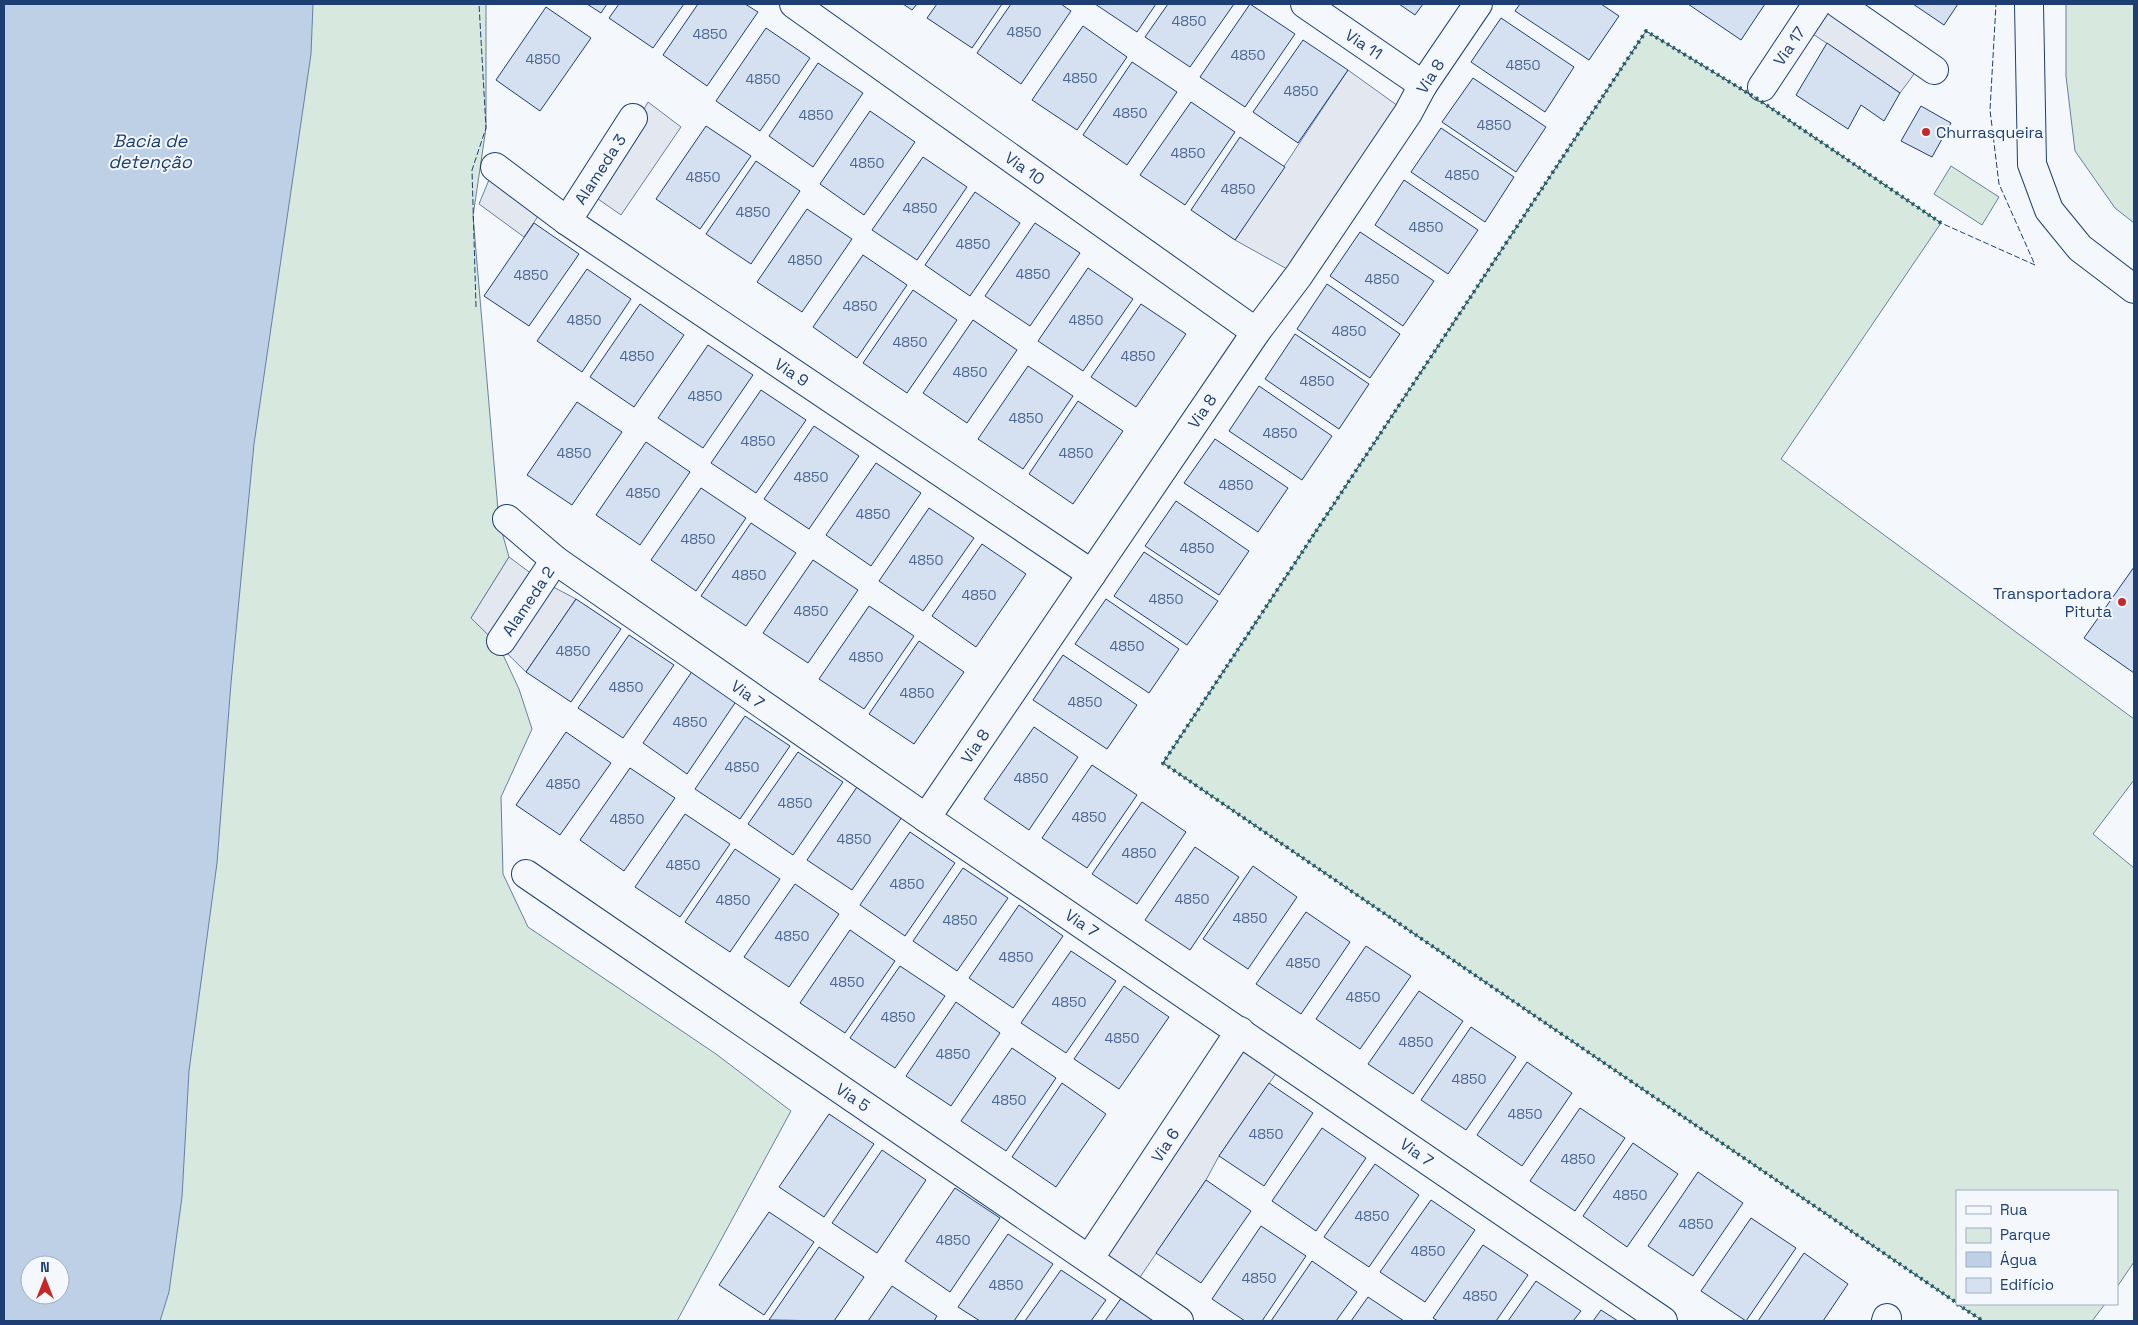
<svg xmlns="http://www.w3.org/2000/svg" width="2138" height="1325" font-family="'Space Grotesk',sans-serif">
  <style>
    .green { fill: #d7e8df; stroke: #687fa3; fill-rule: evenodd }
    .parking { fill: #e3e8f0; stroke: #687fa3 }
    .water { fill: #bed0e5; stroke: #687fa3; fill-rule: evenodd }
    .building { fill: #d5e0f0; stroke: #1d3f73 }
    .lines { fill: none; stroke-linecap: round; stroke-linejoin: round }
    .minor-casing { stroke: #1d3f73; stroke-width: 30 }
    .secondary-casing { stroke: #1d3f73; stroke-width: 30 }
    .minor { stroke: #f4f7fb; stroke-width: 28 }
    .secondary { stroke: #f4f7fb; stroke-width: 28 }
    .hedge { stroke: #2c6c60; stroke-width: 4; stroke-dasharray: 2.5 4; stroke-linecap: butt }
    .fence { stroke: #1d3f73; stroke-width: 1; stroke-dasharray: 6 2.5; stroke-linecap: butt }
    .poi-dot { fill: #c62828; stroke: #f4f7fb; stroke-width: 2 }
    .labels { text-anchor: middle; stroke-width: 4; stroke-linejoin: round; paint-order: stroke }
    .number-label { font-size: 14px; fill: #4b6792 }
    .street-label { font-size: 16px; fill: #1d3f73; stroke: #f4f7fb }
    .poi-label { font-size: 16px; fill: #1d3f73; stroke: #f4f7fb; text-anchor: start }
    .water-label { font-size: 18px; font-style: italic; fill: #1d3f73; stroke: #f4f7fb }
  </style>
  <rect width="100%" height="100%" fill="#f4f7fb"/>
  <g class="green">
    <path d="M 18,4 L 486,4 L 486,128 L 473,216 L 499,522 L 509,557 L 471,618 L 498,644 L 519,689 L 532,729 L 501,797 L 503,874 L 528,927 L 716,1054 L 791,1111 L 677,1321 L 4,1321 L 4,122 ZM 30,1265 L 60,1265 L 60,1295 L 30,1295 Z"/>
    <path d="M 2066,4 L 2134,4 L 2134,223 L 2115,208 L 2075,151 L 2066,76 Z"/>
    <path d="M 1646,31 L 1756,98 L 1941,223 L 1781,459 L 2134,719 L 2134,780 L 2093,834 L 2134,868 L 2134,1262 L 2117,1287 L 2117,1191 L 1957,1191 L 1957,1303 L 1163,763 Z"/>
    <path d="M 1951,166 L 1999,197 L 1982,225 L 1934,194 Z"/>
    <path d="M 1957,1304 L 2105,1304 L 2092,1321 L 1983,1321 Z"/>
  </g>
  <g class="parking">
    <path d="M 1832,4 L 1923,62 L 1900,93 L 1813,34 Z"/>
    <path d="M 1348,70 L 1405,111 L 1296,274 L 1235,240 Z"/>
    <path d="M 648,102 L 681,127 L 621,215 L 588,192 L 634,127 Z"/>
    <path d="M 493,170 L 545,206 L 524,237 L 479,204 Z"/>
    <path d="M 509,557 L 540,580 L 576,599 L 526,672 L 471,618 Z"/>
    <path d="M 1241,1033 L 1284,1062 L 1219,1156 L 1206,1180 L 1134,1286 L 1093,1258 Z"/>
  </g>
  <path class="water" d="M 4,4 L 313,4 L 311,54 L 254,444 L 231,683 L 217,863 L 189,1071 L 182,1197 L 169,1292 L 160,1321 L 4,1321 ZM 30,1265 L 60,1265 L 60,1295 L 30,1295 Z"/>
  <g class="building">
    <path d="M 587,4 L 607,4 L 601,13 Z"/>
    <path d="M 619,4 L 684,4 L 653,48 L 609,18 Z"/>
    <path d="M 698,4 L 745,4 L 758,12 L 707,86 L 663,55 Z"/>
    <path d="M 903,4 L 917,4 L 912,10 Z"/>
    <path d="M 937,4 L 1002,4 L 972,48 L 927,18 Z"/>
    <path d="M 1011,4 L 1061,4 L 1071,11 L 1021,84 L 977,53 Z"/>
    <path d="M 1095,4 L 1156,4 L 1137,32 Z"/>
    <path d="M 1168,4 L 1234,4 L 1190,67 L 1145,37 Z"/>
    <path d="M 1250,4 L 1295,34 L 1245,107 L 1200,77 Z"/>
    <path d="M 1399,4 L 1423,4 L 1415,15 Z"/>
    <path d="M 1520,4 L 1601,4 L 1619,16 L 1589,60 L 1515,11 Z"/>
    <path d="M 1688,4 L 1765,4 L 1741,40 Z"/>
    <path d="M 1913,4 L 1958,4 L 1944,25 Z"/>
    <path d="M 546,7 L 591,38 L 540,111 L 496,80 Z"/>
    <path d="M 1501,18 L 1574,67 L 1545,112 L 1471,62 Z"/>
    <path d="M 1083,26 L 1127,57 L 1077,130 L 1032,100 Z"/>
    <path d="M 766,28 L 810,58 L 760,131 L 716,101 Z"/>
    <path d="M 1303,40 L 1348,70 L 1298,143 L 1253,112 Z"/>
    <path d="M 1827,43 L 1900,93 L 1884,121 L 1861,105 L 1848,129 L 1796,95 Z"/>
    <path d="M 1132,62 L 1177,92 L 1127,165 L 1083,135 Z"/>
    <path d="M 818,63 L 863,93 L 813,167 L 769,136 Z"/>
    <path d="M 1473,78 L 1546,127 L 1516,172 L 1442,122 Z"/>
    <path d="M 1191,102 L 1235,132 L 1185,205 L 1140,175 Z"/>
    <path d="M 1921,106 L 1951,123 L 1932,157 L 1901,141 Z"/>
    <path d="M 870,111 L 915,142 L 864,215 L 820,184 Z"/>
    <path d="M 706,126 L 751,156 L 700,229 L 656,199 Z"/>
    <path d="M 1441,128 L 1514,177 L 1485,222 L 1411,172 Z"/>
    <path d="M 1240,137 L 1285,167 L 1235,240 L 1191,210 Z"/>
    <path d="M 923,157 L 967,187 L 917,260 L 872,230 Z"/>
    <path d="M 756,161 L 800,191 L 751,264 L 706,234 Z"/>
    <path d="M 1404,180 L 1478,230 L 1448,274 L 1375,225 Z"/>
    <path d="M 975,192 L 1020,223 L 970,296 L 925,265 Z"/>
    <path d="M 807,209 L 852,239 L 802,312 L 757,282 Z"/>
    <path d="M 534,223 L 579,254 L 529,326 L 484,296 Z"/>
    <path d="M 1035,223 L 1080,253 L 1030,326 L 985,296 Z"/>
    <path d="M 1360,232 L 1434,281 L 1403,326 L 1330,276 Z"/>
    <path d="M 863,255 L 907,285 L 857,358 L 813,327 Z"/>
    <path d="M 1088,268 L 1133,299 L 1083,371 L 1038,341 Z"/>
    <path d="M 587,269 L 631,299 L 582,372 L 537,341 Z"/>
    <path d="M 1327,284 L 1400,334 L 1370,378 L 1297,329 Z"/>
    <path d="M 913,290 L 957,320 L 907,393 L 863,363 Z"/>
    <path d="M 640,304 L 684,335 L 634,407 L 590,377 Z"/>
    <path d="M 1141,304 L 1186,334 L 1136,407 L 1091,377 Z"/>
    <path d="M 973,320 L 1017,350 L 967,423 L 923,393 Z"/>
    <path d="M 1295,334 L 1369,384 L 1339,429 L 1265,379 Z"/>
    <path d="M 708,345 L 753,375 L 703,448 L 658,418 Z"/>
    <path d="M 1028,366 L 1073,396 L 1023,469 L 978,439 Z"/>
    <path d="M 1259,386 L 1332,436 L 1302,480 L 1229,431 Z"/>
    <path d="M 761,390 L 806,420 L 756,493 L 711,463 Z"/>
    <path d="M 1078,401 L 1123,431 L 1073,504 L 1029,474 Z"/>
    <path d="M 577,402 L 622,432 L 572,505 L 527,475 Z"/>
    <path d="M 814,426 L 859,456 L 809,529 L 764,499 Z"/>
    <path d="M 1215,439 L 1288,488 L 1258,532 L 1184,483 Z"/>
    <path d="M 646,442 L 690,472 L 640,545 L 596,515 Z"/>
    <path d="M 876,463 L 921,493 L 871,566 L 826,535 Z"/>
    <path d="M 701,488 L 746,518 L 696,591 L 651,560 Z"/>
    <path d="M 1176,501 L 1249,551 L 1219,595 L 1145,546 Z"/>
    <path d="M 929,508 L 974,538 L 923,611 L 879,581 Z"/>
    <path d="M 751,523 L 796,553 L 746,626 L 701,596 Z"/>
    <path d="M 982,544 L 1026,574 L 976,647 L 932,616 Z"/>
    <path d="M 1144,552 L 1218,601 L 1187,645 L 1114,596 Z"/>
    <path d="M 813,560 L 858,590 L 808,663 L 763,633 Z"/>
    <path d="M 2134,567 L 2134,673 L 2084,638 Z"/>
    <path d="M 576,599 L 621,629 L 571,702 L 526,672 Z"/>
    <path d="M 1106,599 L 1179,649 L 1149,693 L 1075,644 Z"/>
    <path d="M 869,606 L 914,636 L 864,709 L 819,679 Z"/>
    <path d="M 629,635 L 674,665 L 623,738 L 578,708 Z"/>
    <path d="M 919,641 L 964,672 L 914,744 L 869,714 Z"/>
    <path d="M 1063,655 L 1137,705 L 1107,749 L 1033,700 Z"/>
    <path d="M 693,670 L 737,700 L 687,774 L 643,743 Z"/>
    <path d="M 745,716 L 790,746 L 740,819 L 695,789 Z"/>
    <path d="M 1034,727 L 1078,757 L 1029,830 L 984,799 Z"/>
    <path d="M 566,732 L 611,763 L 560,835 L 516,805 Z"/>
    <path d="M 798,752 L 843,782 L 793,855 L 748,824 Z"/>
    <path d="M 1092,765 L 1137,795 L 1087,868 L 1042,838 Z"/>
    <path d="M 630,768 L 675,798 L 624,871 L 580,840 Z"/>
    <path d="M 857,787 L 902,817 L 852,890 L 807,860 Z"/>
    <path d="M 1142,802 L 1186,832 L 1137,904 L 1092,874 Z"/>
    <path d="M 685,814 L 730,844 L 680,917 L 635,887 Z"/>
    <path d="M 910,832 L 955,863 L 905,936 L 860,905 Z"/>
    <path d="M 1195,847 L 1239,877 L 1190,950 L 1145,920 Z"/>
    <path d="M 735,849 L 780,879 L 730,952 L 685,922 Z"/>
    <path d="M 1253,866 L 1297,897 L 1248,969 L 1203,939 Z"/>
    <path d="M 963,868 L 1008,898 L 957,971 L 913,941 Z"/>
    <path d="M 795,884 L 839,914 L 789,987 L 744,957 Z"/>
    <path d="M 1019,905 L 1063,936 L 1013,1008 L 969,978 Z"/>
    <path d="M 1306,912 L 1350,942 L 1301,1014 L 1256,984 Z"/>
    <path d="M 850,930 L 895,961 L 845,1033 L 800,1003 Z"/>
    <path d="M 1366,946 L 1411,976 L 1360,1049 L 1316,1019 Z"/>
    <path d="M 1071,951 L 1116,981 L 1066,1053 L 1021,1023 Z"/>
    <path d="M 900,966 L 945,996 L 895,1068 L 850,1038 Z"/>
    <path d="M 1124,986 L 1169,1017 L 1119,1089 L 1074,1059 Z"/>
    <path d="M 1419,991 L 1463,1021 L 1413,1094 L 1368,1064 Z"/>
    <path d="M 956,1002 L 1000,1033 L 951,1106 L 906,1076 Z"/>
    <path d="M 1471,1027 L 1516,1057 L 1466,1130 L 1421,1100 Z"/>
    <path d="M 1012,1048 L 1056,1078 L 1006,1151 L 961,1121 Z"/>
    <path d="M 1527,1062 L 1572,1093 L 1522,1166 L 1477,1135 Z"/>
    <path d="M 1062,1083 L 1106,1114 L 1056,1187 L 1012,1157 Z"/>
    <path d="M 1269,1083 L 1313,1113 L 1264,1186 L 1219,1156 Z"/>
    <path d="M 1580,1108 L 1625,1138 L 1575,1211 L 1530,1181 Z"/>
    <path d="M 829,1114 L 874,1144 L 824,1217 L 779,1187 Z"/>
    <path d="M 1322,1128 L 1366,1158 L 1316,1231 L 1272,1201 Z"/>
    <path d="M 1633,1143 L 1678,1174 L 1627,1247 L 1583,1216 Z"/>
    <path d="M 882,1150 L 926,1180 L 877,1253 L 832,1223 Z"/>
    <path d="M 1375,1164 L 1419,1195 L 1369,1267 L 1324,1237 Z"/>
    <path d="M 1698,1172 L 1743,1203 L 1693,1276 L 1648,1246 Z"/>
    <path d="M 1206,1180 L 1251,1211 L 1201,1283 L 1156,1253 Z"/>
    <path d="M 955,1188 L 1000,1218 L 950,1292 L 905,1261 Z"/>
    <path d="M 1431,1200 L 1475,1230 L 1425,1302 L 1380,1272 Z"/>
    <path d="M 769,1212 L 814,1242 L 764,1315 L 719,1285 Z"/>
    <path d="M 1751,1218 L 1796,1248 L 1746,1321 L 1701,1291 Z"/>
    <path d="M 1261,1226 L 1306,1256 L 1262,1321 L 1245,1321 L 1212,1299 Z"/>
    <path d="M 1008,1234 L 1053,1264 L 1014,1321 L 980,1321 L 958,1307 Z"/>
    <path d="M 1483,1245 L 1528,1275 L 1496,1321 L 1438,1321 L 1433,1318 Z"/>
    <path d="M 819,1247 L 864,1277 L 834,1321 L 769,1320 Z"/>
    <path d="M 1804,1253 L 1848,1284 L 1823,1321 L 1758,1321 Z"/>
    <path d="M 1312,1261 L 1357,1292 L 1336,1321 L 1271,1321 Z"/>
    <path d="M 1061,1270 L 1106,1300 L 1091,1321 L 1025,1321 Z"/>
    <path d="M 1536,1281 L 1581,1311 L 1573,1321 L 1508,1321 Z"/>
    <path d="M 892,1286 L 937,1316 L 934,1321 L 868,1321 Z"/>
    <path d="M 1122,1297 L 1157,1321 L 1105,1321 Z"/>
    <path d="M 1368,1297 L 1404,1321 L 1351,1321 Z"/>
    <path d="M 1601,1310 L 1618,1321 L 1593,1321 Z"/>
  </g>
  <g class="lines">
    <defs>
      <g id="minor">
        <path d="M 794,4 L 1256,332"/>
        <path d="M 1305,4 L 1423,85"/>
        <path d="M 1839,4 L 1934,70"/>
        <path d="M 1762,87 L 1817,4"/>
        <path d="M 495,167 L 567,221 L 1092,574"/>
        <path d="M 567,221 L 633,118"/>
        <path d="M 507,519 L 555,560 L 926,818 L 1663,1321"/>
        <path d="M 501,641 L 555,560"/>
        <path d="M 926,818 L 1256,332 L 1299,275 L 1408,113 L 1423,85 L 1478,4"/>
        <path d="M 526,874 L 1179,1321"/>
        <path d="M 1089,1259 L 1240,1031"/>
        <path d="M 1886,1321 L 1887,1318"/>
      </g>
      <path id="secondary" d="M 2029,4 L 2032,164 L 2049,210 L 2080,248 L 2134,289"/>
    </defs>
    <use href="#minor" class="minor-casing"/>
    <use href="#secondary" class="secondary-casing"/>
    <use href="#minor" class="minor"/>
    <use href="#secondary" class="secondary"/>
    <g class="hedge">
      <path d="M 1941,223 L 1756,98 L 1646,31 L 1163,763 L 1957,1303"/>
      <path d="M 1957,1304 L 1983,1321"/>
    </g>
    <g class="fence">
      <path d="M 476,307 L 472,170 L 486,128 L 479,4"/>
      <path d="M 1957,1303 L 1163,763 L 1646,31 L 1756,98 L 1941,223 L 2035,265 L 1999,184 L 1990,110 L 1996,4"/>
      <path d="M 1957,1304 L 1983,1321"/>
    </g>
  </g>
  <g class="poi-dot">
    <circle cx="1926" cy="132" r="5"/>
    <circle cx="2122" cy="602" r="5"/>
  </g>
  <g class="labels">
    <g class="number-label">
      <text x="1189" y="26">4850</text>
      <text x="1024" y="37">4850</text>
      <text x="710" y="39">4850</text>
      <text x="1248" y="60">4850</text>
      <text x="543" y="64">4850</text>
      <text x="1523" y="70">4850</text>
      <text x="1080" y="83">4850</text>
      <text x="763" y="84">4850</text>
      <text x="1301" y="96">4850</text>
      <text x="1130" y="118">4850</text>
      <text x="816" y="120">4850</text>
      <text x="1494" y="130">4850</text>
      <text x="1188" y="158">4850</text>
      <text x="867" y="168">4850</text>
      <text x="1462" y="180">4850</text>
      <text x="703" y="182">4850</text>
      <text x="1238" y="194">4850</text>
      <text x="920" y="213">4850</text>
      <text x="753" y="217">4850</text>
      <text x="1426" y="232">4850</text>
      <text x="973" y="249">4850</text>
      <text x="805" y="265">4850</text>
      <text x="1033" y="279">4850</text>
      <text x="531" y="280">4850</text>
      <text x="1382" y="284">4850</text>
      <text x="860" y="311">4850</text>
      <text x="584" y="325">4850</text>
      <text x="1086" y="325">4850</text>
      <text x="1349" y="336">4850</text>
      <text x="910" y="347">4850</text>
      <text x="637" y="361">4850</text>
      <text x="1138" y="361">4850</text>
      <text x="970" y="377">4850</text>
      <text x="1317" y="386">4850</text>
      <text x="705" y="401">4850</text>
      <text x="1026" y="423">4850</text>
      <text x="1280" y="438">4850</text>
      <text x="758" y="446">4850</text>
      <text x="574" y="458">4850</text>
      <text x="1076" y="458">4850</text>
      <text x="811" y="482">4850</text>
      <text x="1236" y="490">4850</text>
      <text x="643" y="498">4850</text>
      <text x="873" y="519">4850</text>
      <text x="698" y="544">4850</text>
      <text x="1197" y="553">4850</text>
      <text x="926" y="565">4850</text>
      <text x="749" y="580">4850</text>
      <text x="979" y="600">4850</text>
      <text x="1166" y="604">4850</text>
      <text x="811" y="616">4850</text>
      <text x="1127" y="651">4850</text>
      <text x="573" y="656">4850</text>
      <text x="866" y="662">4850</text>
      <text x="626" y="692">4850</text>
      <text x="917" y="698">4850</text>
      <text x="1085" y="707">4850</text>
      <text x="690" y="727">4850</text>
      <text x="742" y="772">4850</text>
      <text x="1031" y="783">4850</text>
      <text x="563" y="789">4850</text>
      <text x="795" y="808">4850</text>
      <text x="1089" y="822">4850</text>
      <text x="627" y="824">4850</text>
      <text x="854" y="844">4850</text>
      <text x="1139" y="858">4850</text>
      <text x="683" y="870">4850</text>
      <text x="907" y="889">4850</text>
      <text x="1192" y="904">4850</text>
      <text x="733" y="905">4850</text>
      <text x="1250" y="923">4850</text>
      <text x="960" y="925">4850</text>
      <text x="792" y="941">4850</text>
      <text x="1016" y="962">4850</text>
      <text x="1303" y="968">4850</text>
      <text x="847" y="987">4850</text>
      <text x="1363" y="1002">4850</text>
      <text x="1069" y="1007">4850</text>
      <text x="898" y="1022">4850</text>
      <text x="1122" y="1043">4850</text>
      <text x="1416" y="1047">4850</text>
      <text x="953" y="1059">4850</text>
      <text x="1469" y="1084">4850</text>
      <text x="1009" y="1105">4850</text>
      <text x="1525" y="1119">4850</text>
      <text x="1266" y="1139">4850</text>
      <text x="1578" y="1164">4850</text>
      <text x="1630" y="1200">4850</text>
      <text x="1372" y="1221">4850</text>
      <text x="1696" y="1229">4850</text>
      <text x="953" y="1245">4850</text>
      <text x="1428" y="1256">4850</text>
      <text x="1259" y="1283">4850</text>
      <text x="1006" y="1290">4850</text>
      <text x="1480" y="1301">4850</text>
    </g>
    <g class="street-label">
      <text transform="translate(1364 44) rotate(34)" y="6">Via 11</text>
      <text transform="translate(1789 46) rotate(-56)" y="6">Via 17</text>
      <text transform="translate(1430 76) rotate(-58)" y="6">Via 8</text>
      <text transform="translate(1025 168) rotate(35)" y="6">Via 10</text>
      <text transform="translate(600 169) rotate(-57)" y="6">Alameda 3</text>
      <text transform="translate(792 372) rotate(34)" y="6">Via 9</text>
      <text transform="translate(1202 411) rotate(-56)" y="6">Via 8</text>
      <text transform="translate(528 601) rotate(-56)" y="6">Alameda 2</text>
      <text transform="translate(748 694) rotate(35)" y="6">Via 7</text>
      <text transform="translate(975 746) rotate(-56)" y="6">Via 8</text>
      <text transform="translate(1082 923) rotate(34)" y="6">Via 7</text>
      <text transform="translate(853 1097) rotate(34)" y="6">Via 5</text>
      <text transform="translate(1165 1145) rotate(-57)" y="6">Via 6</text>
      <text transform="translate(1417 1152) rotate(35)" y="6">Via 7</text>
    </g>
    <g class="poi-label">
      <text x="1936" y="138">Churrasqueira</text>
      <text x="2112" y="599" text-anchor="end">Transportadora<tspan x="2112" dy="18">Pituta</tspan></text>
    </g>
    <g class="water-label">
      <text x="150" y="147">Bacia de<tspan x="150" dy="21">detenção</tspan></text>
    </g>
  </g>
  <rect width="2138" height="1325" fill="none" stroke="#1d3f73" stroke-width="10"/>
  <rect x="1956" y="1190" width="162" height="115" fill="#f4f7fb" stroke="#9eadc5"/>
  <rect x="1966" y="1206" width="25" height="8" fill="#f4f7fb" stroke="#9eadc5"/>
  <text x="2000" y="1215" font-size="15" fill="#1d3f73">Rua</text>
  <rect x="1966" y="1228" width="25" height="15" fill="#d7e8df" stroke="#9eadc5"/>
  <text x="2000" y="1240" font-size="15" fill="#1d3f73">Parque</text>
  <rect x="1966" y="1252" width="25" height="15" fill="#bed0e5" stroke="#9eadc5"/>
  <text x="2000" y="1265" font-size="15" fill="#1d3f73">Água</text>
  <rect x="1966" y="1278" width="25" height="15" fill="#d5e0f0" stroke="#9eadc5"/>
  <text x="2000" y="1290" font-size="15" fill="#1d3f73">Edifício</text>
  <g transform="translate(45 1280)"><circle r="24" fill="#f4f7fb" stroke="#9eadc5"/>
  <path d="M0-4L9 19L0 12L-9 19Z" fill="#c62828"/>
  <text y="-8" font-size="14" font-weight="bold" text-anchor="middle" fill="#1d3f73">N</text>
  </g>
</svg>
